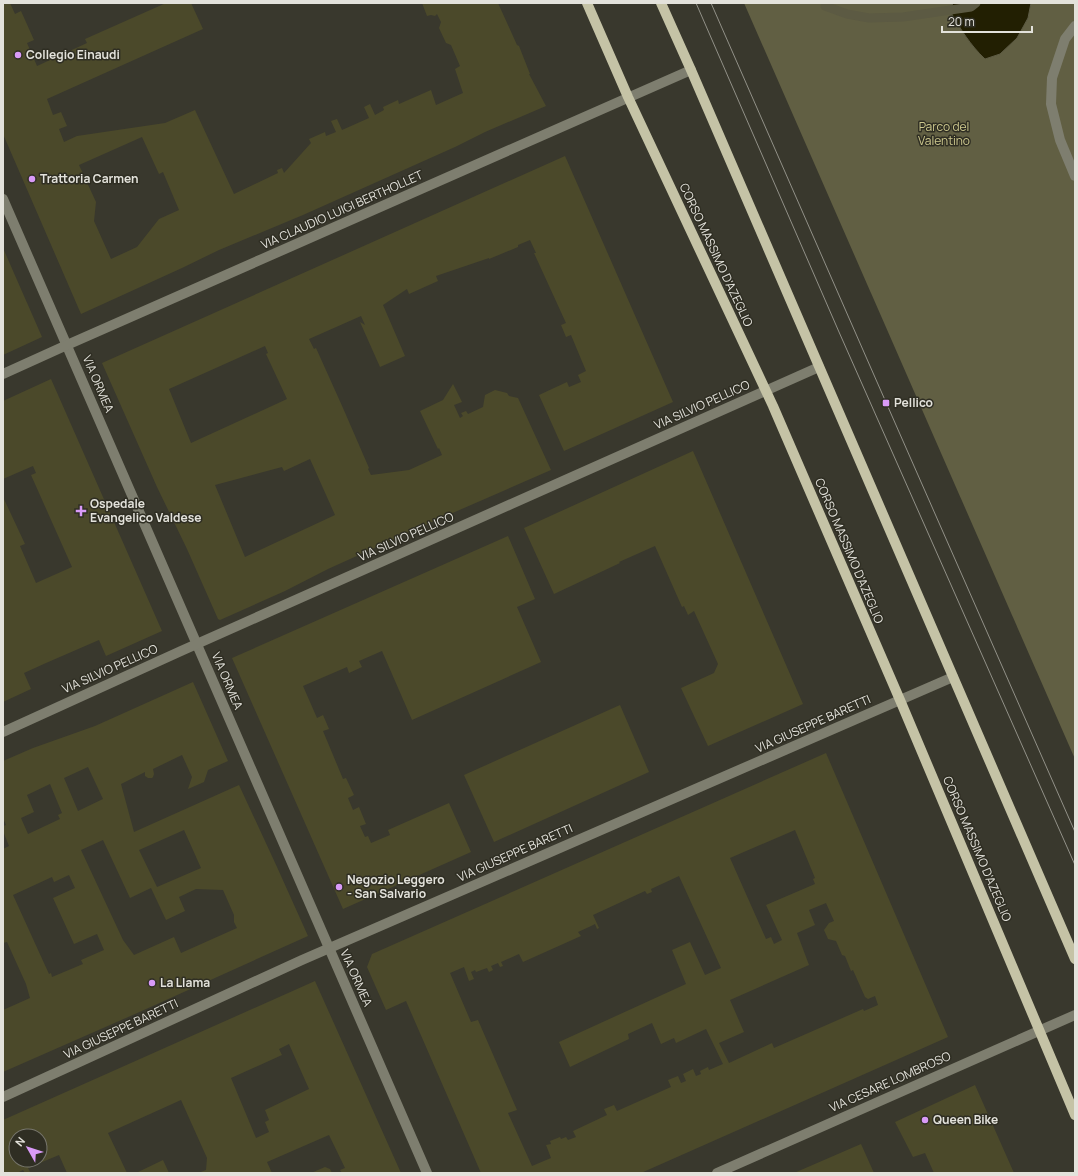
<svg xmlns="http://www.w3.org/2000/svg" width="1078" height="1176" font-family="Manrope,sans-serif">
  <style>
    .green { fill: #615f43 }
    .water { fill: #221f02; stroke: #5c5a43 }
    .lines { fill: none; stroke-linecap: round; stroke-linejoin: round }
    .stream { stroke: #5c5a43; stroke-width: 9 }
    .building { fill: #4b492a; fill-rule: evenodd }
    .minor { stroke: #7e7e6f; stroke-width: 10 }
    .major { stroke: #c5c3a6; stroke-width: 10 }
    .tram { stroke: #929188; stroke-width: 1 }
    .poi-dot { fill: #d99af7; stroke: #2f2e23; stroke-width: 1.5 }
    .labels { text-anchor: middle; stroke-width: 3; stroke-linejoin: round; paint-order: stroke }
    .poi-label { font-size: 12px; font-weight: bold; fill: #e3e2db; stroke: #2f2e23; text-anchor: start }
    .park-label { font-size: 12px; fill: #cdc88e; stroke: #2f2e23 }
    .street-label { font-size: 12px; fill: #e3e2db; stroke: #2f2e23 }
  </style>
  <rect width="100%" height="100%" fill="#39382d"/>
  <path class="green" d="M 744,3 L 1075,3 L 1075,759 Z"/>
  <path class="water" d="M 953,3 L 1031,3 L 1028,18 L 1017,38 L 1000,54 L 985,59 C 970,45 960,28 950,11 Z"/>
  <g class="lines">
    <path class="stream" d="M 825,6 L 847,14 L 869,18 L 903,17 L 971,7 L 976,3"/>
  </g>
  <g class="building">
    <path d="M 3,3 L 10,3 L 15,14 L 21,11 L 34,40 L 27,43 L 37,66 L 87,43 L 85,39 L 166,3 L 191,3 L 203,29 L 47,99 L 53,115 L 61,112 L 67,126 L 59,129 L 64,142 L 77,136 L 165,123 L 195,110 L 234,194 L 278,173 L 277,170 L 282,168 L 284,173 L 311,143 L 309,139 L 325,132 L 326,136 L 336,132 L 331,121 L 337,119 L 342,130 L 369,118 L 364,107 L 370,104 L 375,115 L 384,110 L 383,107 L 398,100 L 399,104 L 431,90 L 436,105 L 463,93 L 455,69 L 460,66 L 451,45 L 446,43 L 439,28 L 441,22 L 437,14 L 435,16 L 431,15 L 427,16 L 422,3 L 498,3 L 517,45 L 519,46 L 530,74 L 529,74 L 546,106 L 485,132 L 455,147 L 303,215 L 219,250 L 182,268 L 81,314 L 3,134 ZM 142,137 L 159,174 L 163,172 L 179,210 L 159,219 L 137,247 L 111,259 L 94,221 L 96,202 L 79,165 Z"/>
    <path d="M 565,156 L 673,402 L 564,451 L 539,395 L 567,382 L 569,387 L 581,382 L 578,375 L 586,371 L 571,335 L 566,337 L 561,325 L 566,323 L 534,253 L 536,253 L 530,240 L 518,245 L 518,247 L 489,259 L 489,258 L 436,276 L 438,281 L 409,294 L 407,289 L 383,305 L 405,356 L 380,367 L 360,322 L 365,325 L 361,316 L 309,339 L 314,349 L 316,348 L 343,408 L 369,468 L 368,469 L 371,475 L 409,470 L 442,455 L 439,448 L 438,449 L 420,411 L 443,400 L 453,384 L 462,402 L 454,405 L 460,418 L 463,416 L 461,413 L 466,411 L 468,414 L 483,407 L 485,395 L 495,390 L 507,393 L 509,396 L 518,398 L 551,470 L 432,522 L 328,569 L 285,591 L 220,620 L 218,619 L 187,549 L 157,487 L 102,363 ZM 265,346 L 268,353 L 266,354 L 287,399 L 191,443 L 169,389 ZM 310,459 L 335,515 L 245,557 L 215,485 L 282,467 L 284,471 Z"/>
    <path d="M 3,248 L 42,337 L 3,355 Z"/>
    <path d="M 51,379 L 162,631 L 106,656 L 99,640 L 46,663 L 24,673 L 31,689 L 3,702 L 3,497 L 25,544 L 20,546 L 36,583 L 72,567 L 31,475 L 36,473 L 33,466 L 3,479 L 3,401 Z"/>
    <path d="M 693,451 L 803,704 L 708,746 L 681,688 L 714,673 L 718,664 L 694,611 L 688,615 L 684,606 L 682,607 L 655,546 L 619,562 L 620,563 L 554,594 L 524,528 Z"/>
    <path d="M 508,536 L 535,599 L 517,607 L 541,662 L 412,720 L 382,651 L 359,661 L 362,667 L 349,673 L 347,667 L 303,686 L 317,718 L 323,715 L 329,729 L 323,731 L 343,779 L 346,778 L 354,795 L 348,798 L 353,810 L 359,807 L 366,824 L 360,826 L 365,837 L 368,836 L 371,843 L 390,835 L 388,830 L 449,803 L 471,852 L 343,909 L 232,658 Z"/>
    <path d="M 193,682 L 228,761 L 208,770 L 204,782 L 188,789 L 192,777 L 182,755 L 153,769 L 154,774 L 153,777 L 152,778 L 148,778 L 145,776 L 145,772 L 121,784 L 134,832 L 239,785 L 277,867 L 308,936 L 135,1014 L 3,1072 L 3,1010 L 30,998 L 26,984 L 7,942 L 3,943 L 3,849 L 9,846 L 3,831 L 3,826 L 6,825 L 3,818 L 3,761 L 33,748 L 95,726 ZM 88,767 L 103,799 L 78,811 L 64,778 ZM 50,784 L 62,813 L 58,815 L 60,819 L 28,834 L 21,818 L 34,812 L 27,795 ZM 184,830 L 201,868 L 157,887 L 139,850 ZM 103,840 L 130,898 L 151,888 L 166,920 L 185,911 L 179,897 L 196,889 L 223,890 L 234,915 L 234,922 L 237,928 L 181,953 L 174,937 L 134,955 L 123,940 L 81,850 ZM 69,875 L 75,888 L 53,898 L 74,944 L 97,934 L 104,950 L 81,960 L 83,964 L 52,977 L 51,973 L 49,974 L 13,895 L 52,877 L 54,882 Z"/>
    <path d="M 620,705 L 649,772 L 494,842 L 464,775 Z"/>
    <path d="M 826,753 L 948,1037 L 641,1173 L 481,1173 L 406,1001 L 386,1010 L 367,967 L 372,954 ZM 795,830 L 815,878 L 813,879 L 815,884 L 766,905 L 782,940 L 774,944 L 771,937 L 766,939 L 730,858 ZM 679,876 L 721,968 L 705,975 L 690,942 L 672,950 L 686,984 L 559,1042 L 570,1067 L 629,1039 L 628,1034 L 652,1023 L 661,1044 L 674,1038 L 676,1043 L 706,1029 L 723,1064 L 709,1070 L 708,1067 L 700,1071 L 701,1074 L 696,1076 L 693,1069 L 683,1074 L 686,1081 L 681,1083 L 678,1076 L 668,1080 L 671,1087 L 617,1111 L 614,1105 L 604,1109 L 607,1115 L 573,1131 L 576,1137 L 568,1140 L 566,1137 L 561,1139 L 560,1137 L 550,1141 L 551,1144 L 546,1145 L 551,1158 L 532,1166 L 508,1113 L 517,1110 L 478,1020 L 471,1022 L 450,973 L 464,967 L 469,981 L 474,979 L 471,972 L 475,970 L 476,972 L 487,968 L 489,972 L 493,970 L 491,966 L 498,963 L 500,967 L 503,966 L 501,962 L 519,954 L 523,962 L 581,936 L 578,932 L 589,927 L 595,924 L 597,929 L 599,928 L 593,915 L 645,891 L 647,894 L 652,892 L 651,889 ZM 826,903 L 834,921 L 829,923 L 824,930 L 828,939 L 836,941 L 842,955 L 845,956 L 851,971 L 853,970 L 865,997 L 868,999 L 875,996 L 878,1005 L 864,1011 L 863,1009 L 774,1048 L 772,1043 L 729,1063 L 719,1043 L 744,1032 L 730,1000 L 809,965 L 797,933 L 815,925 L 809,910 Z"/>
    <path d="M 315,981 L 401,1173 L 342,1173 L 340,1170 L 345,1168 L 329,1135 L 267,1162 L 272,1173 L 198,1173 L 206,1170 L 207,1158 L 181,1100 L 108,1133 L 127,1173 L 67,1173 L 59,1155 L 28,1168 L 30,1172 L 27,1173 L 25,1173 L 23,1170 L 17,1173 L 3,1173 L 3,1120 ZM 289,1044 L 309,1089 L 265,1110 L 269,1120 L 265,1122 L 269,1132 L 256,1138 L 231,1078 L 282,1055 L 279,1049 ZM 16,1136 L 40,1136 L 40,1160 L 16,1160 Z"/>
    <path d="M 975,1085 L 1014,1173 L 934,1173 L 925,1153 L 913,1157 L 895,1122 Z"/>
    <path d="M 861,1144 L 874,1173 L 794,1173 Z"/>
    <path d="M 163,1160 L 169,1173 L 136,1173 Z"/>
    <path d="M 325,1167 L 330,1169 L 332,1173 L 311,1173 Z"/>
  </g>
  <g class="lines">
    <g class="minor">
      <path d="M 1075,26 L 1065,39 L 1052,78 L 1051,104 L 1060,140 L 1075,176"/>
      <path d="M 3,199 L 427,1173"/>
      <path d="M 3,374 L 67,345 L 691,70"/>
      <path d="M 3,732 L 181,651 L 819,367"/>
      <path d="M 3,1097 L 302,960 L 953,677"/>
      <path d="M 717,1173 L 1075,1015"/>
    </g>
    <g class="major">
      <path d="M 587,3 L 628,97 L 773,406 L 900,700 L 1075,1115"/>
      <path d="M 661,3 L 691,70 L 1075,959"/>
    </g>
    <g class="tram">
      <path d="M 696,3 L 839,332 L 1075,865"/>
      <path d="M 711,3 L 870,366 L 1075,832"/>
    </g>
  </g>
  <g class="poi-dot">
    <circle cx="18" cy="55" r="4"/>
    <circle cx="32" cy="179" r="4"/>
    <rect x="882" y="399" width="8" height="8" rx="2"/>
    <path d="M79 505h4v4h4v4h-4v4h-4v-4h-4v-4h4z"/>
    <circle cx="339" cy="887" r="4"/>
    <circle cx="152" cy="983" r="4"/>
    <circle cx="925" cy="1120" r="4"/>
  </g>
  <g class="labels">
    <g class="poi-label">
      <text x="26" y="59">Collegio Einaudi</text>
      <text x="40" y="183">Trattoria Carmen</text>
      <text x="894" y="407">Pellico</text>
      <text x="90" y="508">Ospedale<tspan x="90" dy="14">Evangelico Valdese</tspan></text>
      <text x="347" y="884">Negozio Leggero<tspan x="347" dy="14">- San Salvario</tspan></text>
      <text x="160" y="987">La Llama</text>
      <text x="933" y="1124">Queen Bike</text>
    </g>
    <g class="park-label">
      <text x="944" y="131">Parco del<tspan x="944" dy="14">Valentino</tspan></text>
    </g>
    <g class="street-label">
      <text transform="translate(342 210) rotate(-24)" y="4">VIA CLAUDIO LUIGI BERTHOLLET</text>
      <text transform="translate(716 255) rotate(65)" y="4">CORSO MASSIMO D'AZEGLIO</text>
      <text transform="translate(98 384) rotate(67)" y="4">VIA ORMEA</text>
      <text transform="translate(702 405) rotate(-24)" y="4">VIA SILVIO PELLICO</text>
      <text transform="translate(406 537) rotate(-24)" y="4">VIA SILVIO PELLICO</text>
      <text transform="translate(849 551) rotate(67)" y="4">CORSO MASSIMO D'AZEGLIO</text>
      <text transform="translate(110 669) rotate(-24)" y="4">VIA SILVIO PELLICO</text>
      <text transform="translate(227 681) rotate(67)" y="4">VIA ORMEA</text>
      <text transform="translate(813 724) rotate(-24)" y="4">VIA GIUSEPPE BARETTI</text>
      <text transform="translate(977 849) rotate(67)" y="4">CORSO MASSIMO D'AZEGLIO</text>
      <text transform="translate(515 853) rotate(-24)" y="4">VIA GIUSEPPE BARETTI</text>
      <text transform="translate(356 978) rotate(66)" y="4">VIA ORMEA</text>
      <text transform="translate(121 1029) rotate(-25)" y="4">VIA GIUSEPPE BARETTI</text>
      <text transform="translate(890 1082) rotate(-24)" y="4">VIA CESARE LOMBROSO</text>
    </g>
  </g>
  <rect width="1078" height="1176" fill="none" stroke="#e3e2db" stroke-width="8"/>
  <g transform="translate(28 1148) rotate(309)"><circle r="19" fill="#2f2e23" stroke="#77766d"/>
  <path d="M0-3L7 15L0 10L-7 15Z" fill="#d99af7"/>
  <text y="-6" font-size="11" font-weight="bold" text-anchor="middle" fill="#e3e2db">N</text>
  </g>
  <path d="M942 26v6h90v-6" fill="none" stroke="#e3e2db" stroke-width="2"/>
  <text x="948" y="26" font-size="12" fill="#e3e2db" stroke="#2f2e23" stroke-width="3" paint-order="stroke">20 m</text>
</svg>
